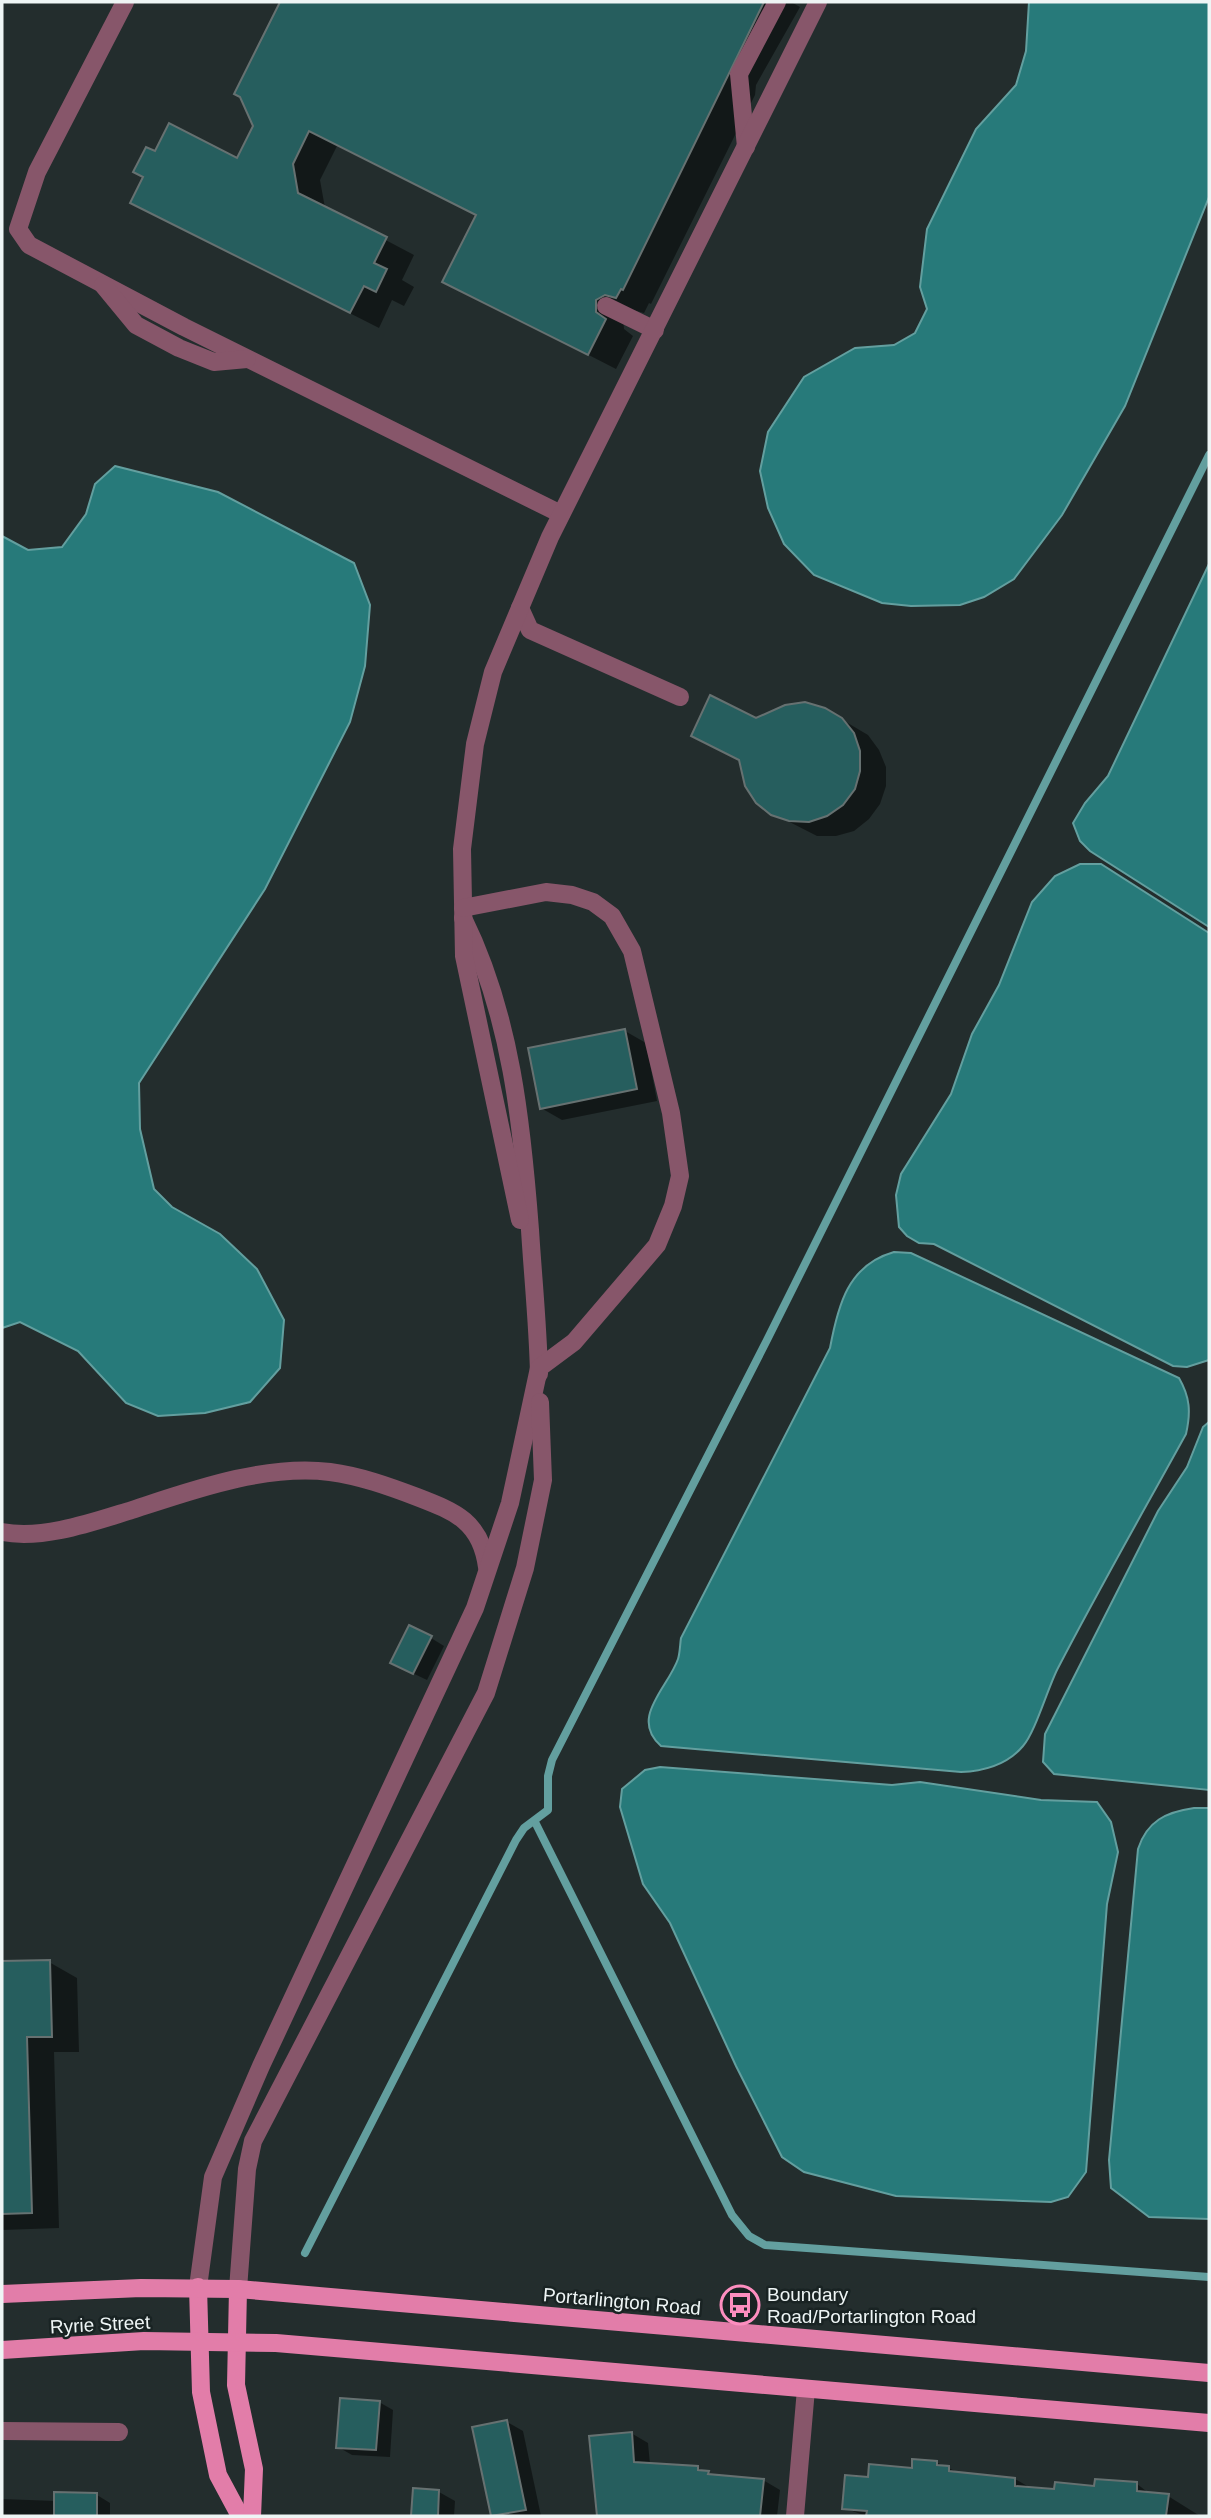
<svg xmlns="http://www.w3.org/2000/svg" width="1211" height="2518" font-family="Helvetica,sans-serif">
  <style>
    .water { fill: #277a7a; stroke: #639f9f; stroke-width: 2 }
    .shadow { fill: #0007 }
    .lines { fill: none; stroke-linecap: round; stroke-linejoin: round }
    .stream { stroke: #639f9f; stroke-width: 8 }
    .building { fill: #265e5e; stroke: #667171; stroke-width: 2 }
    .minor { stroke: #87566a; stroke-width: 18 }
    .major { stroke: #e27da9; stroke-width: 18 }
    .labels { text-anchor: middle; stroke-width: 5; stroke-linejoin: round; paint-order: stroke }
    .poi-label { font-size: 19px; fill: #eef5f5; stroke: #192323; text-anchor: start }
    .street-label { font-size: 19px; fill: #eef5f5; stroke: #192323 }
  </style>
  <rect width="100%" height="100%" fill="#232d2d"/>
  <g class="water">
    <path d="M 1029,2 L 1209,2 L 1209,197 L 1125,406 L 1062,515 L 1014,579 L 984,597 L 960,605 L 911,606 L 882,603 L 814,575 L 784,544 L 768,508 L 760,471 L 768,432 L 804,377 L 855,348 L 894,345 L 915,333 L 927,309 L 920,287 L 927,229 L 976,129 L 1016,85 L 1026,51 Z"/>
    <path d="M 115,466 L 218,492 L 354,563 L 370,605 L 365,666 L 350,722 L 265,889 L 139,1083 L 140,1129 L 154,1189 L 172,1207 L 220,1234 L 257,1269 L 284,1320 L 280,1368 L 250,1402 L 205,1413 L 158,1416 L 126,1403 L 78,1351 L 20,1322 L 2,1328 L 2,536 L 28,550 L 62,547 L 86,514 L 95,484 Z"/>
    <path d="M 1209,564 L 1209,927 L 1090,851 L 1080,841 L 1073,823 L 1085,803 L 1108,776 Z"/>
    <path d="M 1080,864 L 1101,864 L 1209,933 L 1209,1360 L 1187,1367 L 1173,1366 L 934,1244 L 919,1243 L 907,1236 L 899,1227 L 896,1195 L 901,1174 L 951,1094 L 972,1034 L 999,985 L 1032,902 L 1055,876 Z"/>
    <path d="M 894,1252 L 911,1253 L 1179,1378 C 1190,1397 1191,1412 1186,1434 C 1143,1512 1099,1589 1058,1668 C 1048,1687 1035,1733 1023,1746 C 1007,1765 984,1771 961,1772 L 661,1746 C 629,1718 668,1688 678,1659 C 680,1653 680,1644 681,1638 L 830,1348 C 838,1305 848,1265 894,1252 Z"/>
    <path d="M 1209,1422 L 1209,1790 L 1054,1774 L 1043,1762 L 1045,1734 L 1158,1511 L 1187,1467 L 1203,1427 Z"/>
    <path d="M 660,1767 L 892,1785 L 920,1782 L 1041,1800 L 1097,1802 L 1111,1822 L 1118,1852 L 1107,1904 L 1086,2172 L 1068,2197 L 1051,2202 L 896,2196 L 804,2172 L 782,2157 L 736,2066 L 670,1923 L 643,1884 L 620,1807 L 622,1789 L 645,1770 Z"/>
    <path d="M 1194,1808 L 1209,1808 L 1209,2219 L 1149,2217 L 1111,2188 L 1109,2160 L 1138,1849 C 1147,1821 1166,1812 1194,1808 Z"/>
  </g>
  <g class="shadow">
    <path d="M 282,2 L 791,2 L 800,7 L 756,85 L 755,95 L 651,304 L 649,303 L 644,313 L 633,310 L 623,316 L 624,329 L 633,336 L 616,369 L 445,281 L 478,216 L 337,146 L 320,180 L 325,208 L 414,255 L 402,280 L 414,287 L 404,306 L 392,300 L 379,328 L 133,203 L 156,153 L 238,160 L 255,126 L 242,97 L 236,93 Z"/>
    <path d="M 824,709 L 868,735 L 879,750 L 886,767 L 886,786 L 880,804 L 869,819 L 854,831 L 836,836 L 817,836 L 772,813 L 741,761 L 693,735 L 756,720 Z"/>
    <path d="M 625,1031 L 646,1043 L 657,1101 L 562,1120 L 541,1108 Z"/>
    <path d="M 431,1638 L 444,1646 L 427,1680 L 406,1670 Z"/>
    <path d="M 49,1962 L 77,1978 L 79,2052 L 54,2052 L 59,2228 L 2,2230 L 2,1963 Z"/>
    <path d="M 379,2402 L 393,2410 L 390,2457 L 352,2455 L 338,2447 Z"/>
    <path d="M 507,2422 L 523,2431 L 541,2516 L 492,2516 L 474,2428 Z"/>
    <path d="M 631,2433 L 648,2443 L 650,2464 L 698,2468 L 714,2476 L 763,2480 L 780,2490 L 777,2516 L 598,2516 L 591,2437 Z"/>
    <path d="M 936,2462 L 961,2474 L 1015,2479 L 1029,2487 L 1056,2491 L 1137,2484 L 1150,2494 L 1168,2496 L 1200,2516 L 866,2516 L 844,2508 L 870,2479 Z"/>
    <path d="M 415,2490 L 439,2492 L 455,2501 L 454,2516 L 413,2516 Z"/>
    <path d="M 97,2495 L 110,2503 L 110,2516 L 2,2516 L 2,2499 L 56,2501 Z"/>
  </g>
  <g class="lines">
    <g class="stream">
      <path d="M 535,1822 L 732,2215 L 749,2236 L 765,2245 L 1209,2277"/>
      <path d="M 305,2253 L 516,1840 L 524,1828 L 548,1810 L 548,1776 L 552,1760 L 767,1340 L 1209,455"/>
    </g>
  </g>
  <g class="building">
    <path d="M 280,2 L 764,2 L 623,290 L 621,289 L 616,298 L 605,295 L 596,300 L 596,312 L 606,319 L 588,355 L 442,282 L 476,215 L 309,131 L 293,164 L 298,193 L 387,237 L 374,263 L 387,269 L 376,292 L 364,286 L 350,313 L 130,203 L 143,177 L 133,172 L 146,147 L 155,151 L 169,123 L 237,158 L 253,126 L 240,97 L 234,94 Z"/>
    <path d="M 710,695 L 756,718 L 785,705 L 805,702 L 825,708 L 842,718 L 854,733 L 860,751 L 860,771 L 855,789 L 843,805 L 827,816 L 809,822 L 789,821 L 771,815 L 756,803 L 745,786 L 739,760 L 691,736 Z"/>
    <path d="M 625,1029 L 637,1089 L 540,1109 L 528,1048 Z"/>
    <path d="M 409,1625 L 432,1636 L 413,1674 L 390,1663 Z"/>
    <path d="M 50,1960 L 52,2037 L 27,2037 L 32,2213 L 2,2214 L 2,1961 Z"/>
    <path d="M 340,2398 L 380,2401 L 376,2450 L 336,2448 Z"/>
    <path d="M 507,2420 L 526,2510 L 491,2516 L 472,2427 Z"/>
    <path d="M 632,2432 L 634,2462 L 698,2466 L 698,2470 L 709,2471 L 708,2474 L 764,2479 L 760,2516 L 597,2516 L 589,2436 Z"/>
    <path d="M 912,2459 L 937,2461 L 937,2465 L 949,2466 L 949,2471 L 1015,2478 L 1015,2486 L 1054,2489 L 1055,2482 L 1094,2486 L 1095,2479 L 1137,2482 L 1137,2491 L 1169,2494 L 1166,2516 L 866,2516 L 867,2511 L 842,2509 L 845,2475 L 868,2477 L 869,2464 L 912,2468 Z"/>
    <path d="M 413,2488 L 439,2490 L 438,2516 L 411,2516 Z"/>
    <path d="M 54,2492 L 97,2493 L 97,2516 L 54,2516 Z"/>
  </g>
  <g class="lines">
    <g class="minor">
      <path d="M 125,2 L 37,172 L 18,229 L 29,245 L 184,327 L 561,514"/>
      <path d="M 746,147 L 739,74 L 777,2"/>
      <path d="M 103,285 L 136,325 L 179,348 L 214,362 L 247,359"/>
      <path d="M 606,306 L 655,330"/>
      <path d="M 520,608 L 530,630 L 680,697"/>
      <path d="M 463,918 C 511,1015 522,1124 530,1230 C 533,1278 538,1326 539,1374"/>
      <path d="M 520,1220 L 464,956 L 462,849 L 475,744 L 493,672 L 550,537 L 818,2"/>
      <path d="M 2,1532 C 43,1540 93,1522 132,1510 C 193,1490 265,1464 330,1472 C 360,1476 388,1486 417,1497 C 456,1512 481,1522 487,1567"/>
      <path d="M 198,2287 L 213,2177 L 261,2066 L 475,1608 L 510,1503 L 539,1368 L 574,1342 L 657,1245 L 673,1206 L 680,1176 L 671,1113 L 632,951 L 612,916 L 593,902 L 572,895 L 546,892 L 463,908"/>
      <path d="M 238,2289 L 247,2169 L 253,2141 L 486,1693 L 525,1568 L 543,1480 L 540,1402"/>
      <path d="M 2,2431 L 119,2432"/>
      <path d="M 795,2516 L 806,2389"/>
    </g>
    <g class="major">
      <path d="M 198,2287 L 201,2392 L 218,2475 L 240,2516"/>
      <path d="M 238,2289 L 236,2385 L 254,2469 L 252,2516"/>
      <path d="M 2,2294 L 141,2288 L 238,2289 L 1209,2373"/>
      <path d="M 2,2350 L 144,2341 L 276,2343 L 1209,2423"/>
    </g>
  </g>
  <defs>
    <symbol id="bus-ring" viewBox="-11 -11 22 22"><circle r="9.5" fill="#192323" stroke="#fd8ebf" stroke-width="1.5"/><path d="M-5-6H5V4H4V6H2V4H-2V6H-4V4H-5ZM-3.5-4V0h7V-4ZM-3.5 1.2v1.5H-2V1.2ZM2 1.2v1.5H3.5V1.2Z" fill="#fd8ebf"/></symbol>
  </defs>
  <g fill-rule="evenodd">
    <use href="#bus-ring" x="718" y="2283" width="44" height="44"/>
  </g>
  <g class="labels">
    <g class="poi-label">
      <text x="767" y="2301">Boundary<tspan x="767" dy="22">Road/Portarlington Road</tspan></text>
    </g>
    <g class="street-label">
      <text transform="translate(622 2301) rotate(5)" y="7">Portarlington Road</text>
      <text transform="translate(100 2324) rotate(-3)" y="7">Ryrie Street</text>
    </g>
  </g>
  <rect width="1211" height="2518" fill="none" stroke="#eef5f5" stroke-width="7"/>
</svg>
